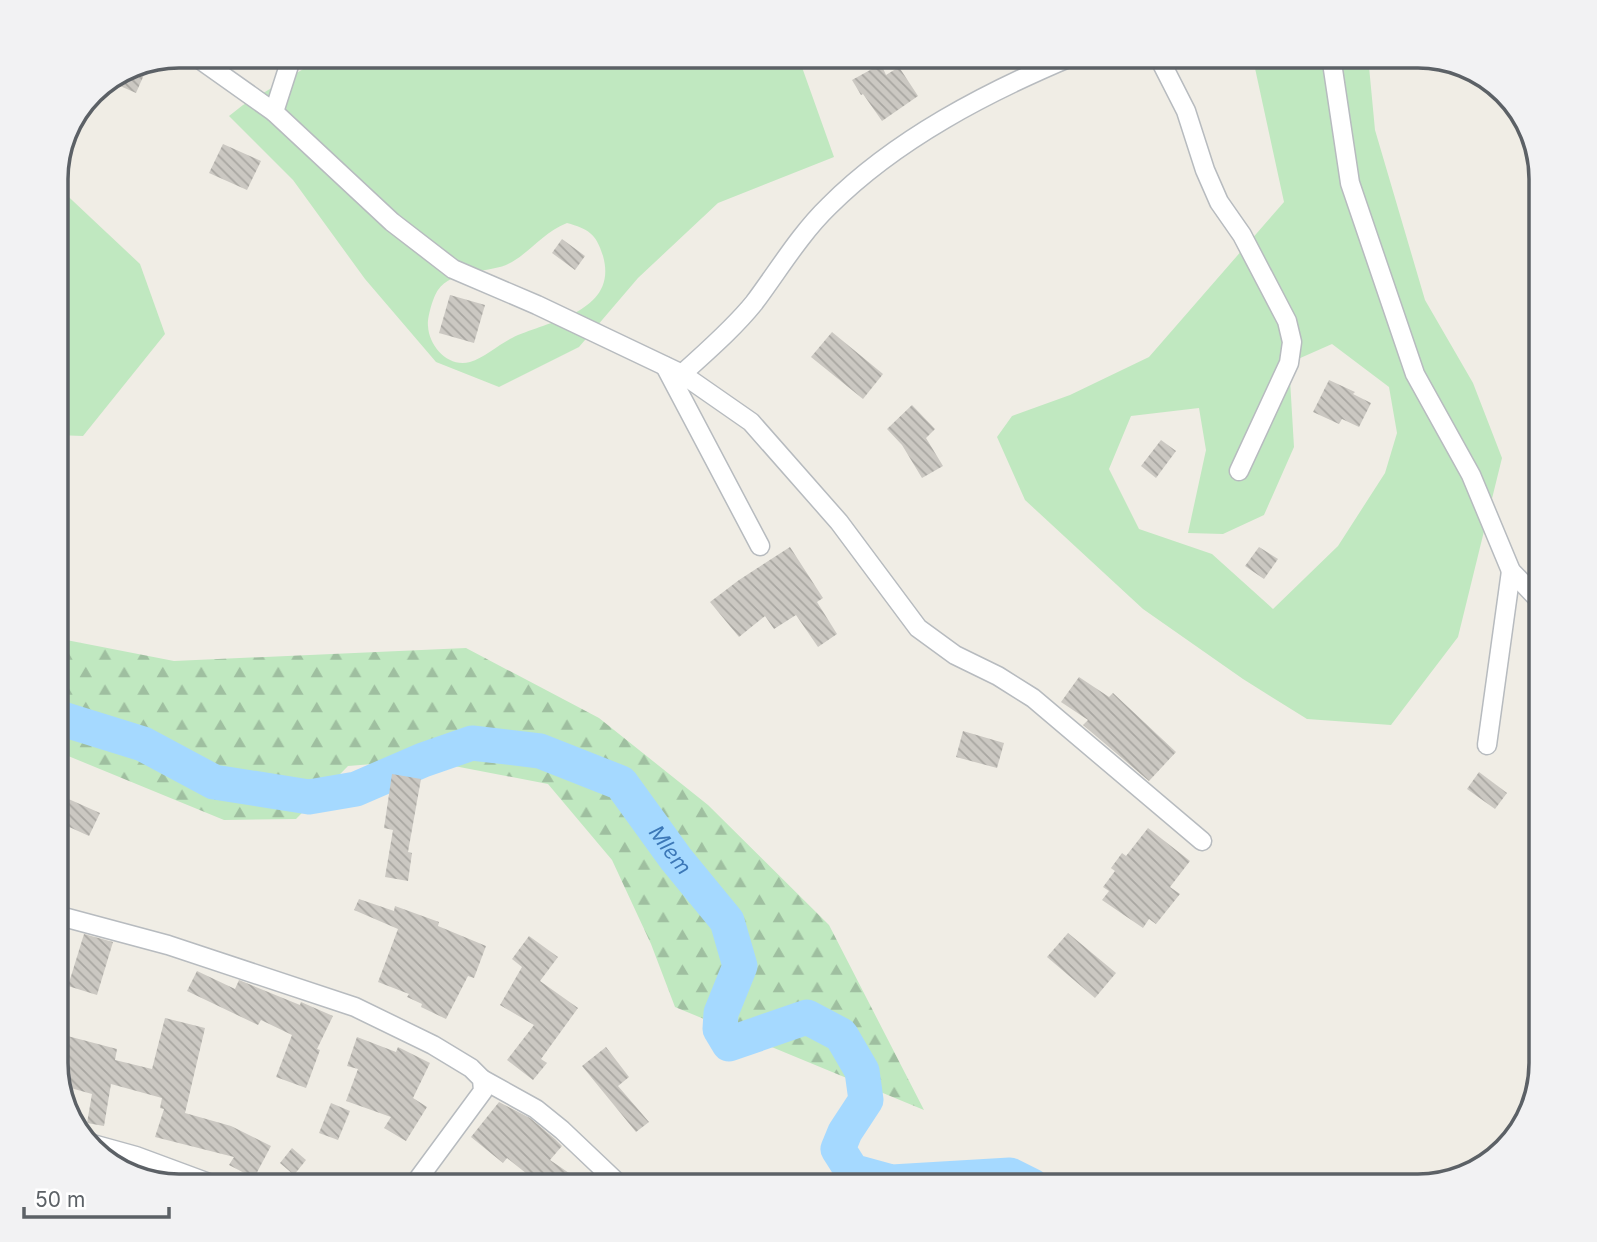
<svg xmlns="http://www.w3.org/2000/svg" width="1597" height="1242" font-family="Inter,sans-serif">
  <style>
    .grass { fill: #c0e8c0; fill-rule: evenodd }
    .forest { fill: url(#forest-firs) }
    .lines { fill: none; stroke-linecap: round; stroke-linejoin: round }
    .river { stroke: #a5d9ff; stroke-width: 35 }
    .building { fill: url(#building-back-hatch) }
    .street-casing { stroke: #b7bbbf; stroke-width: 21 }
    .street { stroke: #fff; stroke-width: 18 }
    .labels { text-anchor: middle; stroke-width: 5; stroke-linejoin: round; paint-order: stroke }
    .water-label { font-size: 21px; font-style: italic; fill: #3c78b8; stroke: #fff }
    .rim { fill: none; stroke: #5c6166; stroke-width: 3.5 }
  </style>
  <defs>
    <pattern id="forest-firs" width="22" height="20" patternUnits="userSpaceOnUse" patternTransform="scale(1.75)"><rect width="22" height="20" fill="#c0e8c0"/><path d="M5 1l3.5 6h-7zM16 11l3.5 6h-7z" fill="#9fbfa0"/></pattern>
    <pattern id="building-back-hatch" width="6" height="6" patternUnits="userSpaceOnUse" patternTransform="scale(1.75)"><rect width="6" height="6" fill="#cbc8c2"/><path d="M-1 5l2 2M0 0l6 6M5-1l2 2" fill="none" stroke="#a8a6a1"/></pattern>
  </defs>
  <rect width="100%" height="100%" fill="#f0ede5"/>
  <g class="grass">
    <path d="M 325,56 L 798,56 L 834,157 L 718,203 L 638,278 L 579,347 L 499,387 L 436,362 L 365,279 L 293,180 L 229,116 L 243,105 ZM 567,223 C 588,229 596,233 603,256 C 619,313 547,321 512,338 C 498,345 484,358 470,362 C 449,368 429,347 428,326 C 427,318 433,297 438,290 C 452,270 485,273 506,265 C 527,256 543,232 567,223 Z"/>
    <path d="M 1245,56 L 1368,56 L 1375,130 L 1425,300 L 1473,383 L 1502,458 L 1458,637 L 1391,725 L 1307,719 L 1243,679 L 1143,609 L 1025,500 L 997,437 L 1012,416 L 1070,395 L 1149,357 L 1284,202 L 1253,59 ZM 1332,344 L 1389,387 L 1397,433 L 1385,473 L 1338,546 L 1273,609 L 1212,554 L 1139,529 L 1109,469 L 1131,416 L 1199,408 L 1206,450 L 1188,533 L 1223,534 L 1264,515 L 1294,447 L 1289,363 Z"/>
    <path d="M 56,185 L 140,264 L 165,334 L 83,436 L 56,435 Z"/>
  </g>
  <path class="forest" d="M 56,638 L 174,661 L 466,648 L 599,718 L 708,805 L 829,925 L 924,1110 L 675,1007 L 651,944 L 612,860 L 548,784 L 423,760 L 348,766 L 296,819 L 224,820 L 56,751 Z"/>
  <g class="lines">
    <path class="river" id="s1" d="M 56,717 L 143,744 L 214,782 L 309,797 L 356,789 L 423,760 L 472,743 L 540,751 L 621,783 L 676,859 L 727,921 L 740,966 L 721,1013 L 720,1029 L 729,1044 L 807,1017 L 841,1035 L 862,1071 L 866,1100 L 845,1132 L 838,1149 L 852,1171 L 892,1182 L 1010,1175 L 1032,1186"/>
  </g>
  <g class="building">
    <path d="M 881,64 L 886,75 L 899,67 L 918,96 L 882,121 L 863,94 L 861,95 L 852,80 Z"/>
    <path d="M 147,68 L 136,93 L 111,82 Z"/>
    <path d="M 223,144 L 261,161 L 247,190 L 209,173 Z"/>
    <path d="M 562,239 L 585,256 L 575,270 L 552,253 Z"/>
    <path d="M 450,295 L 485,305 L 474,343 L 439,333 Z"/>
    <path d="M 832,332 L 883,374 L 863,399 L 811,357 Z"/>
    <path d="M 1329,380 L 1355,392 L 1353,394 L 1371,403 L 1359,427 L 1342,419 L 1339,424 L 1313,412 Z"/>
    <path d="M 912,405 L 935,429 L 926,438 L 943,466 L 922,478 L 902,445 L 887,429 Z"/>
    <path d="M 1161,440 L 1176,451 L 1156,478 L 1141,466 Z"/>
    <path d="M 790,547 L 823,598 L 817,602 L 837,634 L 818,647 L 796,615 L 774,629 L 765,616 L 739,637 L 710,602 L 739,580 Z"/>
    <path d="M 1259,547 L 1278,559 L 1264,579 L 1245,566 Z"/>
    <path d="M 1079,677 L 1109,697 L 1113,693 L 1176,752 L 1149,781 L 1083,725 L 1088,720 L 1061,702 Z"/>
    <path d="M 963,731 L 1004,743 L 997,768 L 956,757 Z"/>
    <path d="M 1479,772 L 1507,793 L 1495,809 L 1467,789 Z"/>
    <path d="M 392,774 L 421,779 L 408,852 L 412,853 L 408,881 L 385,877 L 393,830 L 384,828 Z"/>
    <path d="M 64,797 L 100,813 L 89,836 L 56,821 L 56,802 L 61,804 Z"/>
    <path d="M 1148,828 L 1190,861 L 1170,887 L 1180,894 L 1156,924 L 1149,919 L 1143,928 L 1102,900 L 1109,891 L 1103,887 L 1115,871 L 1111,868 L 1122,853 L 1126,856 Z"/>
    <path d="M 359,899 L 394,911 L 395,906 L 439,922 L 438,926 L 486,946 L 474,978 L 468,976 L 446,1019 L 421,1007 L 422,1004 L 407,997 L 409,994 L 378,982 L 398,929 L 354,910 Z"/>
    <path d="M 1068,933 L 1116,973 L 1095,998 L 1047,957 Z"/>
    <path d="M 84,934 L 113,942 L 97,995 L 68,986 Z"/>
    <path d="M 529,936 L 558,957 L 540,981 L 578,1008 L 541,1059 L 547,1063 L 533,1080 L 507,1060 L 534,1025 L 500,1005 L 522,967 L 512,959 Z"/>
    <path d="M 197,971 L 235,989 L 239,980 L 300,1005 L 301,1002 L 333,1016 L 317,1049 L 320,1050 L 306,1088 L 276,1077 L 292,1035 L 261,1020 L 258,1025 L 187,991 Z"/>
    <path d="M 165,1018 L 205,1028 L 185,1113 L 231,1126 L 271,1146 L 254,1178 L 229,1165 L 234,1157 L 155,1137 L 164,1109 L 160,1108 L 162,1098 L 111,1084 L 104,1126 L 87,1123 L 92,1094 L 60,1085 L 56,1071 L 56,1033 L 117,1049 L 115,1060 L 152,1069 Z"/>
    <path d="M 357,1037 L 396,1052 L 398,1047 L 430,1063 L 413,1098 L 427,1107 L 406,1141 L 384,1128 L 391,1117 L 346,1101 L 358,1069 L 347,1066 Z"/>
    <path d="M 606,1047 L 629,1077 L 618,1086 L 649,1122 L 636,1132 L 582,1066 Z"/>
    <path d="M 499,1102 L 530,1118 L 555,1139 L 562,1146 L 550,1160 L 588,1186 L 542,1186 L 507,1158 L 503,1163 L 471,1137 Z"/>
    <path d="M 331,1103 L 350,1111 L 338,1140 L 319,1133 Z"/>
    <path d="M 292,1148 L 306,1160 L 294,1175 L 280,1163 Z"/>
  </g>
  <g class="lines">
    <defs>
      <g id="street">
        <path d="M 195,56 L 274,112 L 392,222 L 453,269 L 537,305 L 682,374 L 751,422 L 839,522 L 918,628 L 955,655 L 998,676 L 1033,698 L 1202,841"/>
        <path d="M 1158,56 L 1186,111 L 1205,170 L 1219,202 L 1242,235 L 1287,321 L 1292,342 L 1289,363 L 1239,471"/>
        <path d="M 1331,56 L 1350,183 L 1415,374 L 1471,475 L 1511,571 L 1541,602"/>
        <path d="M 274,112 L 292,56"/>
        <path d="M 665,366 L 760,546"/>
        <path d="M 682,374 C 706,352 733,329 754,303 C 778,271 800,234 829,206 C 896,139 987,92 1073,56"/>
        <path d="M 1487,745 L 1511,571"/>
        <path d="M 56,915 L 168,945 L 355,1007 L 433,1045 L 471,1068 L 482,1079 L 483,1091 L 413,1186"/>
        <path d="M 482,1079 L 536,1109 L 562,1130 L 621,1186"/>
        <path d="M 89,1143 L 136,1156 L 217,1186"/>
      </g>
    </defs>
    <use href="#street" class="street-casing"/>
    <use href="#street" class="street"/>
  </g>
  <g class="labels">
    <g class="water-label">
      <text dy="7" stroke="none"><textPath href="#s1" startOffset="679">Mlem</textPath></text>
    </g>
  </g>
  <path d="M0 0H1597V1242H0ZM179 68H1418A111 111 0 0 1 1529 179V1063A111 111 0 0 1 1418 1174H179A111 111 0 0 1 68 1063V179A111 111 0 0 1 179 68Z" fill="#f2f2f3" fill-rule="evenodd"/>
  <path class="rim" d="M179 68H1418A111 111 0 0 1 1529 179V1063A111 111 0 0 1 1418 1174H179A111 111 0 0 1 68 1063V179A111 111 0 0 1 179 68Z"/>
  <path d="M24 1207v10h145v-10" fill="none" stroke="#5c6166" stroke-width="3.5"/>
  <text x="35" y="1207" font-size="21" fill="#5c6166" stroke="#ffffff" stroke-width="5" paint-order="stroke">50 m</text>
</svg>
